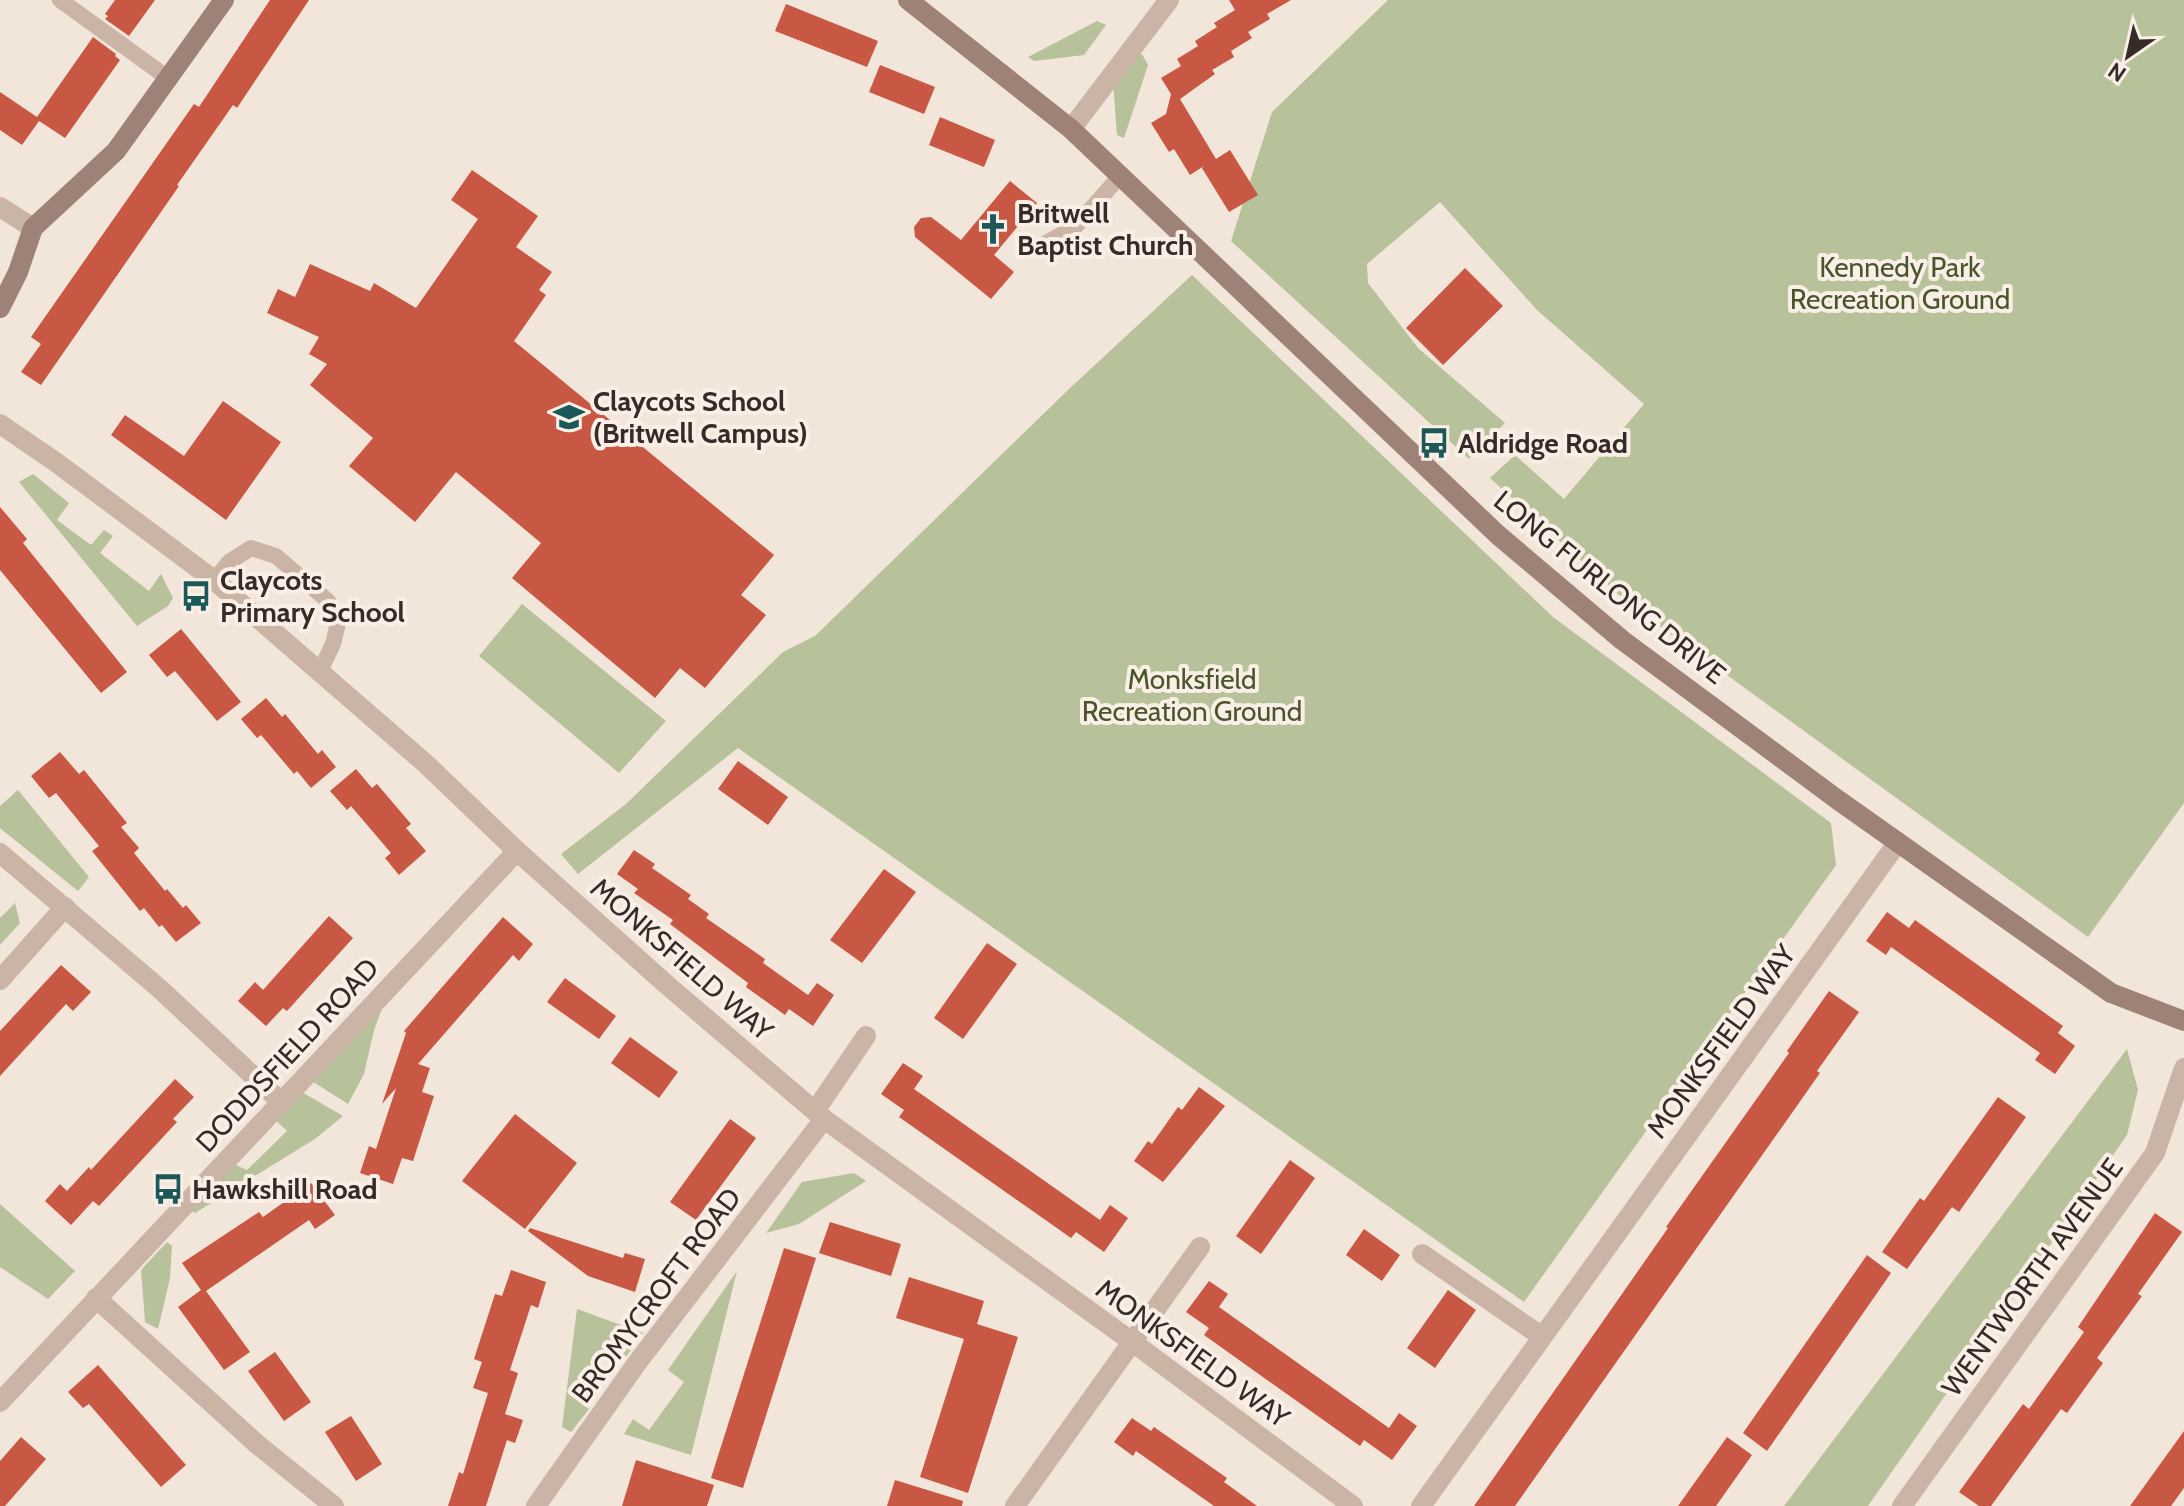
<svg xmlns="http://www.w3.org/2000/svg" width="2184" height="1506" font-family="Cabin,sans-serif">
  <style>
    .green { fill: #b7c19a }
    .building { fill: #c85843 }
    .lines { fill: none; stroke-linecap: round; stroke-linejoin: round }
    .lane { stroke: #cab4a6; stroke-width: 16 }
    .street { stroke: #cab4a6; stroke-width: 20 }
    .secondary { stroke: #9e8278; stroke-width: 20 }
    .labels { text-anchor: middle; stroke-width: 8; stroke-linejoin: round; paint-order: stroke }
    .poi-label { font-size: 28px; font-weight: bold; fill: #362b27; stroke: #faefe7; text-anchor: start }
    .park-label { font-size: 28px; fill: #49552b; stroke: #faefe7 }
    .street-label { font-size: 28px; fill: #362b27; stroke: #faefe7 }
  </style>
  <rect width="100%" height="100%" fill="#f2e5da"/>
  <g class="green">
    <path d="M 1388,0 L 2184,0 L 2184,803 L 2088,937 L 1629,604 L 1490,478 L 1515,455 L 1564,499 L 1644,404 L 1537,310 L 1440,202 L 1367,264 L 1368,283 L 1418,348 L 1505,423 L 1469,459 L 1231,241 L 1272,112 Z"/>
    <path d="M 1097,21 L 1106,25 L 1084,55 L 1034,61 L 1028,57 Z"/>
    <path d="M 1142,54 L 1148,65 L 1124,138 L 1117,135 L 1113,81 L 1137,55 Z"/>
    <path d="M 1192,275 L 1553,617 L 1831,823 L 1836,865 L 1524,1302 L 738,748 L 578,874 L 561,854 L 626,804 L 783,652 L 815,636 L 1069,389 Z"/>
    <path d="M 33,474 L 69,503 L 57,520 L 91,545 L 104,530 L 113,536 L 100,553 L 149,591 L 161,574 L 173,598 L 168,606 L 137,626 L 19,482 Z"/>
    <path d="M 522,604 L 666,721 L 619,773 L 479,656 Z"/>
    <path d="M 18,790 L 89,877 L 78,891 L 0,828 L 0,806 Z"/>
    <path d="M 15,903 L 20,923 L 0,945 L 0,918 Z"/>
    <path d="M 383,1006 L 374,1030 L 364,1074 L 348,1104 L 307,1078 Z"/>
    <path d="M 2127,1049 L 2138,1090 L 2127,1135 L 1868,1506 L 1784,1506 Z"/>
    <path d="M 295,1088 L 343,1116 L 315,1139 L 195,1213 L 187,1209 L 227,1161 L 247,1170 L 287,1131 L 270,1115 Z"/>
    <path d="M 854,1173 L 866,1181 L 799,1224 L 766,1233 L 802,1182 Z"/>
    <path d="M 0,1204 L 75,1271 L 48,1299 L 0,1267 Z"/>
    <path d="M 167,1242 L 172,1246 L 170,1278 L 158,1329 L 145,1322 L 141,1270 Z"/>
    <path d="M 737,1271 L 691,1455 L 624,1434 L 633,1419 L 649,1430 L 684,1382 L 668,1370 Z"/>
    <path d="M 577,1309 L 643,1333 L 625,1358 L 609,1348 L 574,1397 L 589,1409 L 571,1432 L 562,1427 Z"/>
  </g>
  <g class="building">
    <path d="M 115,0 L 155,0 L 129,36 L 105,19 L 108,16 L 105,14 Z"/>
    <path d="M 270,0 L 309,0 L 237,108 L 233,105 L 177,185 L 179,186 L 41,385 L 21,372 L 41,344 L 31,337 L 194,104 L 199,107 Z"/>
    <path d="M 1229,0 L 1291,0 L 1267,14 L 1270,19 L 1248,32 L 1252,38 L 1231,51 L 1234,57 L 1212,70 L 1215,74 L 1180,99 L 1216,159 L 1230,150 L 1258,195 L 1229,212 L 1202,168 L 1204,166 L 1190,175 L 1174,149 L 1169,152 L 1151,123 L 1166,114 L 1171,94 L 1161,78 L 1181,66 L 1177,59 L 1198,46 L 1195,41 L 1217,27 L 1214,23 L 1235,10 Z"/>
    <path d="M 786,4 L 878,41 L 867,67 L 775,31 Z"/>
    <path d="M 93,37 L 116,54 L 115,56 L 120,60 L 65,138 L 39,121 L 22,145 L 0,130 L 0,92 L 37,117 Z"/>
    <path d="M 880,65 L 935,87 L 924,114 L 869,92 Z"/>
    <path d="M 940,117 L 995,140 L 984,167 L 929,145 Z"/>
    <path d="M 472,170 L 538,216 L 516,247 L 552,272 L 539,290 L 546,295 L 514,341 L 774,555 L 741,595 L 766,615 L 705,688 L 680,668 L 655,698 L 512,578 L 541,543 L 456,472 L 415,522 L 349,466 L 373,438 L 310,385 L 327,364 L 309,354 L 319,337 L 267,313 L 278,289 L 295,297 L 310,264 L 370,291 L 374,283 L 416,308 L 478,219 L 451,200 Z"/>
    <path d="M 1010,181 L 1037,203 L 994,255 L 1014,272 L 991,299 L 915,237 L 914,227 L 921,218 L 931,217 L 961,240 Z"/>
    <path d="M 1465,268 L 1503,306 L 1443,365 L 1406,328 Z"/>
    <path d="M 223,401 L 281,442 L 226,520 L 111,435 L 125,415 L 184,456 Z"/>
    <path d="M 0,507 L 27,539 L 23,543 L 127,672 L 101,693 L 0,570 Z"/>
    <path d="M 181,629 L 241,702 L 217,721 L 175,671 L 167,677 L 149,655 Z"/>
    <path d="M 266,698 L 282,717 L 285,714 L 318,754 L 322,750 L 336,767 L 311,788 L 297,771 L 294,774 L 261,735 L 257,738 L 241,719 Z"/>
    <path d="M 60,752 L 79,774 L 84,770 L 127,823 L 121,827 L 139,848 L 134,853 L 165,891 L 167,889 L 183,908 L 186,905 L 201,923 L 176,942 L 162,925 L 159,927 L 144,908 L 140,911 L 92,851 L 99,846 L 56,793 L 49,798 L 31,776 Z"/>
    <path d="M 738,761 L 788,797 L 768,825 L 718,789 Z"/>
    <path d="M 356,769 L 372,788 L 377,784 L 411,824 L 406,828 L 426,851 L 399,875 L 385,858 L 391,853 L 351,806 L 347,810 L 330,791 Z"/>
    <path d="M 634,850 L 655,864 L 652,868 L 691,895 L 688,899 L 709,914 L 706,918 L 765,959 L 763,963 L 808,995 L 817,983 L 834,995 L 813,1026 L 789,1009 L 785,1015 L 746,987 L 748,983 L 670,924 L 673,920 L 634,893 L 638,889 L 617,874 Z"/>
    <path d="M 884,869 L 916,892 L 862,963 L 830,940 Z"/>
    <path d="M 1887,912 L 1909,928 L 1915,920 L 2063,1026 L 2058,1033 L 2075,1046 L 2055,1074 L 2035,1060 L 2040,1053 L 1891,947 L 1886,955 L 1866,941 Z"/>
    <path d="M 329,916 L 353,938 L 287,1011 L 283,1008 L 266,1026 L 238,1001 L 255,982 L 263,990 Z"/>
    <path d="M 503,917 L 533,944 L 519,961 L 513,955 L 418,1064 L 430,1068 L 422,1092 L 434,1096 L 413,1161 L 402,1158 L 393,1184 L 360,1173 L 369,1146 L 376,1149 L 396,1088 L 382,1104 L 406,1033 L 404,1031 Z"/>
    <path d="M 987,943 L 1017,964 L 963,1039 L 934,1018 Z"/>
    <path d="M 61,965 L 91,992 L 73,1011 L 66,1004 L 0,1076 L 0,1031 Z"/>
    <path d="M 565,978 L 616,1016 L 599,1039 L 547,1002 Z"/>
    <path d="M 1829,991 L 1859,1012 L 1817,1071 L 1820,1073 L 1515,1506 L 1474,1506 L 1668,1228 L 1666,1227 L 1789,1053 L 1787,1051 Z"/>
    <path d="M 630,1037 L 678,1072 L 659,1098 L 611,1063 Z"/>
    <path d="M 903,1063 L 923,1076 L 914,1089 L 1100,1220 L 1110,1205 L 1128,1218 L 1104,1252 L 1076,1232 L 1071,1238 L 899,1117 L 904,1110 L 881,1094 Z"/>
    <path d="M 175,1079 L 194,1097 L 173,1119 L 177,1122 L 99,1206 L 93,1201 L 71,1225 L 45,1201 L 60,1184 L 67,1191 L 89,1167 L 91,1170 Z"/>
    <path d="M 1199,1087 L 1225,1106 L 1163,1182 L 1134,1161 L 1148,1141 L 1152,1144 L 1178,1107 L 1182,1110 Z"/>
    <path d="M 1998,1097 L 2026,1117 L 1959,1212 L 1952,1207 L 1907,1269 L 1882,1252 L 1920,1198 L 1924,1201 Z"/>
    <path d="M 515,1114 L 577,1163 L 525,1229 L 462,1181 Z"/>
    <path d="M 730,1119 L 756,1138 L 696,1220 L 670,1202 Z"/>
    <path d="M 1290,1160 L 1315,1178 L 1261,1254 L 1236,1236 Z"/>
    <path d="M 311,1183 L 335,1215 L 315,1229 L 309,1220 L 206,1291 L 250,1352 L 224,1370 L 178,1307 L 201,1290 L 182,1263 L 259,1212 L 263,1217 Z"/>
    <path d="M 2155,1213 L 2182,1232 L 2138,1294 L 2142,1296 L 2097,1358 L 2103,1363 L 2067,1413 L 2061,1409 L 1991,1506 L 1979,1506 L 1959,1492 L 2023,1404 L 2029,1409 L 2084,1332 L 2078,1327 Z"/>
    <path d="M 830,1222 L 901,1244 L 891,1276 L 819,1253 Z"/>
    <path d="M 530,1228 L 623,1258 L 625,1253 L 645,1259 L 635,1292 L 588,1276 L 528,1231 Z"/>
    <path d="M 1364,1229 L 1400,1255 L 1382,1281 L 1346,1255 Z"/>
    <path d="M 784,1248 L 816,1258 L 743,1488 L 711,1478 Z"/>
    <path d="M 1867,1255 L 1891,1273 L 1767,1451 L 1743,1433 Z"/>
    <path d="M 511,1270 L 546,1282 L 538,1308 L 531,1305 L 510,1370 L 518,1373 L 505,1414 L 523,1420 L 515,1443 L 507,1440 L 486,1506 L 448,1506 L 459,1472 L 463,1474 L 488,1393 L 473,1388 L 482,1362 L 474,1359 L 495,1294 L 502,1296 Z"/>
    <path d="M 909,1277 L 984,1301 L 977,1324 L 1018,1337 L 968,1493 L 920,1477 L 964,1339 L 896,1318 Z"/>
    <path d="M 1209,1281 L 1228,1294 L 1219,1307 L 1389,1428 L 1399,1413 L 1417,1426 L 1392,1460 L 1364,1440 L 1360,1446 L 1204,1335 L 1209,1328 L 1186,1312 Z"/>
    <path d="M 1448,1290 L 1476,1310 L 1435,1368 L 1407,1348 Z"/>
    <path d="M 275,1352 L 311,1402 L 284,1421 L 248,1371 Z"/>
    <path d="M 98,1365 L 186,1465 L 161,1487 L 89,1404 L 83,1408 L 68,1392 Z"/>
    <path d="M 351,1416 L 382,1464 L 356,1481 L 325,1432 Z"/>
    <path d="M 1132,1418 L 1151,1431 L 1154,1427 L 1227,1478 L 1224,1482 L 1257,1506 L 1214,1506 L 1136,1451 L 1133,1456 L 1114,1442 Z"/>
    <path d="M 2184,1431 L 2184,1488 L 2171,1506 L 2130,1506 Z"/>
    <path d="M 21,1437 L 46,1459 L 5,1506 L 0,1506 L 0,1461 Z"/>
    <path d="M 1727,1437 L 1752,1455 L 1716,1506 L 1678,1506 Z"/>
    <path d="M 636,1460 L 714,1485 L 707,1506 L 622,1506 Z"/>
    <path d="M 895,1480 L 963,1501 L 962,1506 L 887,1506 Z"/>
  </g>
  <g class="lines">
    <g class="lane">
      <path d="M 60,0 L 168,78"/>
      <path d="M 1043,245 L 1076,226 L 1120,176"/>
      <path d="M 214,580 L 229,562 L 251,548 L 276,556 L 328,601 L 338,623 L 333,644 L 320,671"/>
    </g>
    <g class="street">
      <path d="M 1071,129 L 1169,0"/>
      <path d="M 0,207 L 33,228"/>
      <path d="M 0,424 L 57,463 L 214,580 L 426,764 L 517,851 L 667,985 L 824,1119 L 1131,1341 L 1353,1506"/>
      <path d="M 0,853 L 160,989 L 281,1102"/>
      <path d="M 0,980 L 65,907"/>
      <path d="M 815,1111 L 866,1036"/>
      <path d="M 1422,1254 L 1541,1336"/>
      <path d="M 96,1298 L 258,1445 L 334,1506"/>
      <path d="M 0,1402 L 517,851"/>
      <path d="M 536,1506 L 637,1363 L 824,1119"/>
      <path d="M 1015,1506 L 1200,1247"/>
      <path d="M 1421,1506 L 1898,842"/>
      <path d="M 1902,1506 L 2155,1153 L 2184,1068"/>
    </g>
    <g class="secondary">
      <path d="M 908,0 L 1071,129 L 1498,535 L 1622,640 L 1838,800 L 2111,993 L 2184,1021"/>
      <path d="M 0,308 L 18,272 L 33,228 L 116,151 L 224,0"/>
    </g>
  </g>
  <defs>
    <symbol id="church-bare" viewBox="-9 -9 18 18"><path d="M-1.2-6h2.4v3.5h3.3v2.4h-3.3V6h-2.4V-.1h-3.3v-2.4h3.3Z" fill="#1c5857" stroke="#faefe7" stroke-width="2.5" paint-order="stroke"/></symbol>
    <symbol id="school-bare" viewBox="-9 -9 18 18"><path d="M0-5L7-2L0 1L-7-2ZM-4 1L0 2.5L4 1V4Q0 6-4 4Z" fill="#1c5857" stroke="#faefe7" stroke-width="2.5" paint-order="stroke"/></symbol>
    <symbol id="bus-bare" viewBox="-9 -9 18 18"><path d="M-5-6H5V4H4V6H2V4H-2V6H-4V4H-5ZM-3.5-4V0h7V-4ZM-3.5 1.2v1.5H-2V1.2ZM2 1.2v1.5H3.5V1.2Z" fill="#1c5857" stroke="#faefe7" stroke-width="2.5" paint-order="stroke"/></symbol>
  </defs>
  <g fill-rule="evenodd">
    <use href="#church-bare" x="971" y="207" width="44" height="44"/>
    <use href="#school-bare" x="547" y="395" width="44" height="44"/>
    <use href="#bus-bare" x="1412" y="421" width="44" height="44"/>
    <use href="#bus-bare" x="174" y="574" width="44" height="44"/>
    <use href="#bus-bare" x="146" y="1167" width="44" height="44"/>
  </g>
  <g class="labels">
    <g class="poi-label">
      <text x="1017" y="223">Britwell<tspan x="1017" dy="32">Baptist Church</tspan></text>
      <text x="593" y="411">Claycots School<tspan x="593" dy="32">(Britwell Campus)</tspan></text>
      <text x="1458" y="453">Aldridge Road</text>
      <text x="220" y="590">Claycots<tspan x="220" dy="32">Primary School</tspan></text>
      <text x="192" y="1199">Hawkshill Road</text>
    </g>
    <g class="park-label">
      <text x="1900" y="277">Kennedy Park<tspan x="1900" dy="32">Recreation Ground</tspan></text>
      <text x="1192" y="689">Monksfield<tspan x="1192" dy="32">Recreation Ground</tspan></text>
    </g>
    <g class="street-label">
      <text transform="translate(1610 587) rotate(39)" y="10">LONG FURLONG DRIVE</text>
      <text transform="translate(682 959) rotate(41)" y="10">MONKSFIELD WAY</text>
      <text transform="translate(1721 1041) rotate(-54)" y="10">MONKSFIELD WAY</text>
      <text transform="translate(287 1055) rotate(-47)" y="10">DODDSFIELD ROAD</text>
      <text transform="translate(2032 1277) rotate(-54)" y="10">WENTWORTH AVENUE</text>
      <text transform="translate(656 1295) rotate(-53)" y="10">BROMYCROFT ROAD</text>
      <text transform="translate(1193 1353) rotate(36)" y="10">MONKSFIELD WAY</text>
    </g>
  </g>
  <g transform="translate(2128 56) rotate(214)" stroke="#faefe7" stroke-width="6" paint-order="stroke">
  <path d="M0-6L14 30L0 20L-14 30Z" fill="#362b27"/>
  <text y="-12" font-size="22" font-weight="bold" text-anchor="middle" fill="#362b27">N</text>
  </g>
</svg>
